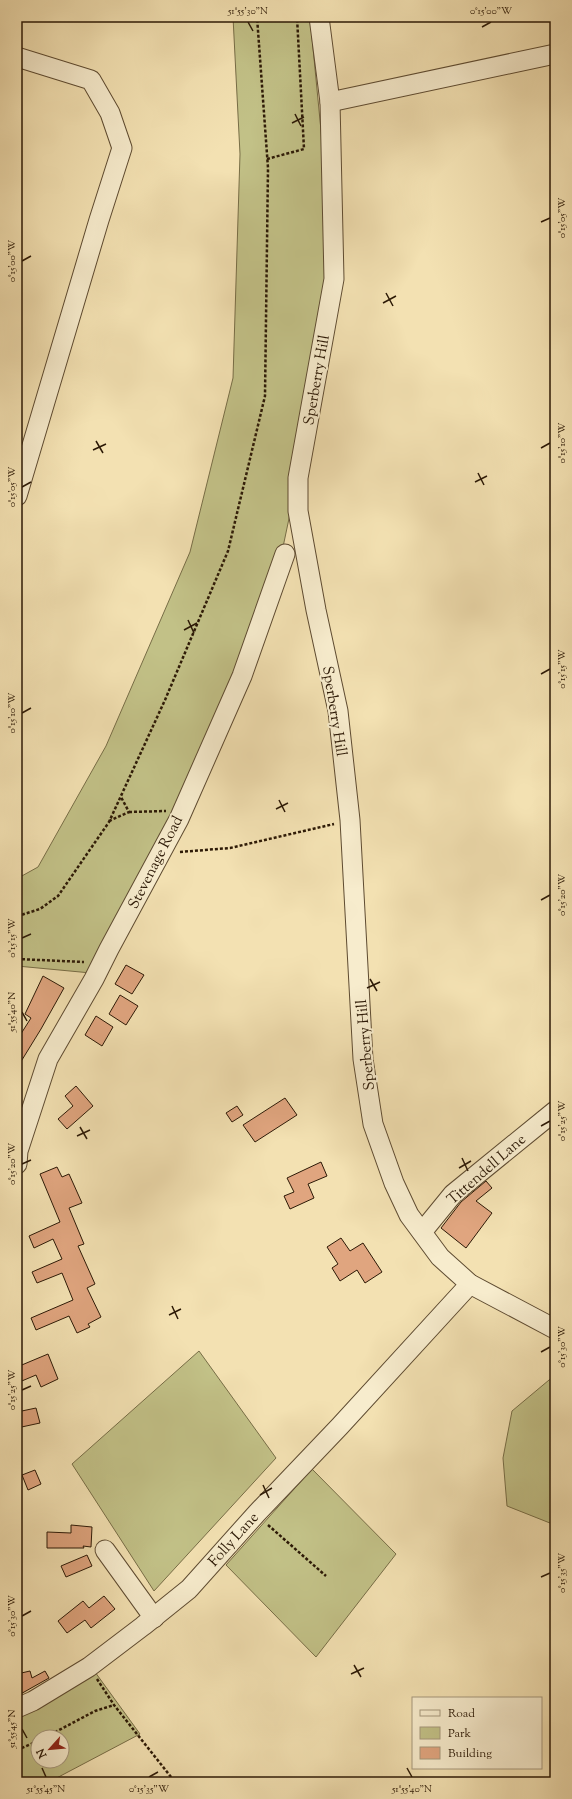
<svg xmlns="http://www.w3.org/2000/svg" width="572" height="1799" font-family="'Sorts Mill Goudy',serif">
  <style>
    .green { fill: #c2c187; stroke: #776d46; fill-rule: evenodd }
    .building { fill: #e0a57f; stroke: #2c1906 }
    .lines { fill: none; stroke-linecap: round; stroke-linejoin: round }
    .minor-casing { stroke: #5e4b31; stroke-width: 21 }
    .path { stroke: #2c1906; stroke-width: 2.5; stroke-dasharray: 3 2; stroke-linecap: butt }
    .minor { stroke: #f7eccd; stroke-width: 19 }
    .ticks { fill: none; stroke: #2c1906; stroke-width: 1.5 }
    .labels { text-anchor: middle; stroke-width: 4; stroke-linejoin: round; paint-order: stroke }
    .street-label { font-size: 15px; fill: #2c1906; stroke: #f7eccd }
    .neatline { fill: none; stroke: #2c1906; stroke-width: 1.5 }
    .ticks-label { font-size: 10px; text-anchor: middle; fill: #2c1906 }
  </style>
  <rect width="100%" height="100%" fill="#f3e1b2"/>
  <filter id="stains"><feTurbulence type="fractalNoise" baseFrequency=".005" numOctaves="4"/><feColorMatrix values="0 0 0 0 .2 0 0 0 0 .09 0 0 0 0 .02 0 0 0 .5 -.17"/></filter>
  <radialGradient id="worn" r=".72"><stop offset=".6" stop-color="#630" stop-opacity="0"/><stop offset="1" stop-color="#630" stop-opacity=".3"/></radialGradient>
  <g class="green">
    <path d="M 233,17 L 310,17 L 322,141 L 326,281 L 291,509 L 283,547 L 237,674 L 179,804 L 91,973 L 17,966 L 17,877 L 20,877 L 38,867 L 106,746 L 190,552 L 233,378 L 240,154 Z"/>
    <path d="M 199,1351 L 276,1458 L 154,1591 L 72,1464 Z"/>
    <path d="M 555,1375 L 555,1525 L 507,1506 L 503,1458 L 512,1411 Z"/>
    <path d="M 312,1469 L 396,1554 L 316,1657 L 226,1565 Z"/>
    <path d="M 95,1672 L 140,1734 L 49,1782 L 17,1782 L 17,1714 ZM 38,1737 L 62,1737 L 62,1761 L 38,1761 Z"/>
  </g>
  <g class="building">
    <path d="M 126,965 L 144,975 L 132,994 L 115,984 Z"/>
    <path d="M 43,976 L 64,988 L 41,1029 L 17,1068 L 17,1040 L 31,1018 L 25,1014 Z"/>
    <path d="M 120,995 L 138,1006 L 126,1025 L 109,1014 Z"/>
    <path d="M 96,1016 L 113,1027 L 102,1046 L 85,1035 Z"/>
    <path d="M 76,1086 L 93,1106 L 67,1129 L 58,1119 L 73,1106 L 65,1096 Z"/>
    <path d="M 285,1098 L 297,1115 L 255,1142 L 243,1125 Z"/>
    <path d="M 237,1106 L 243,1115 L 232,1122 L 226,1113 Z"/>
    <path d="M 321,1162 L 327,1176 L 308,1184 L 314,1198 L 290,1209 L 284,1196 L 294,1192 L 287,1178 Z"/>
    <path d="M 57,1167 L 62,1177 L 69,1174 L 82,1203 L 69,1208 L 84,1244 L 78,1246 L 95,1284 L 87,1288 L 101,1317 L 88,1324 L 90,1327 L 77,1333 L 69,1316 L 36,1330 L 31,1318 L 73,1300 L 62,1273 L 37,1283 L 32,1272 L 62,1259 L 53,1239 L 34,1248 L 29,1236 L 60,1222 L 40,1174 Z"/>
    <path d="M 486,1181 L 492,1188 L 476,1201 L 492,1213 L 466,1248 L 441,1228 L 461,1202 Z"/>
    <path d="M 341,1238 L 350,1251 L 363,1243 L 382,1272 L 365,1283 L 357,1270 L 340,1281 L 332,1268 L 338,1264 L 327,1247 Z"/>
    <path d="M 48,1354 L 58,1379 L 41,1387 L 36,1375 L 17,1383 L 17,1367 Z"/>
    <path d="M 36,1408 L 40,1423 L 17,1428 L 17,1412 Z"/>
    <path d="M 35,1470 L 41,1484 L 28,1490 L 22,1475 Z"/>
    <path d="M 71,1525 L 92,1527 L 91,1547 L 83,1546 L 84,1548 L 47,1548 L 47,1532 L 71,1533 Z"/>
    <path d="M 87,1555 L 92,1566 L 66,1577 L 61,1566 Z"/>
    <path d="M 104,1596 L 115,1609 L 91,1628 L 85,1620 L 67,1633 L 58,1621 L 83,1601 L 89,1608 Z"/>
    <path d="M 30,1671 L 32,1678 L 45,1671 L 49,1678 L 17,1696 L 17,1674 Z"/>
  </g>
  <g class="lines">
    <defs>
      <g id="minor">
        <path d="M 319,17 L 330,102 L 334,279 L 298,478 L 298,511 L 316,610 L 338,711 L 350,820 L 363,1059 L 373,1124 L 394,1183 L 409,1215 L 440,1257 L 470,1284 L 555,1329"/>
        <path d="M 17,57 L 91,80 L 110,113 L 122,148 L 99,220 L 17,496"/>
        <path d="M 330,102 L 555,54"/>
        <path d="M 17,1164 L 18,1151 L 48,1059 L 94,979 L 109,949 L 179,819 L 242,676 L 285,554"/>
        <path d="M 422,1232 L 453,1194 L 555,1111"/>
        <path d="M 105,1550 L 154,1618"/>
        <path d="M 17,1708 L 33,1701 L 89,1667 L 143,1626 L 189,1589 L 257,1513 L 340,1426 L 470,1284"/>
      </g>
    </defs>
    <use href="#minor" class="minor-casing"/>
    <g class="path">
      <path d="M 267,159 L 304,149 L 297,17"/>
      <path d="M 129,812 L 166,811"/>
      <path d="M 109,821 L 129,812 L 121,797"/>
      <path d="M 180,852 L 230,848 L 334,824"/>
      <path d="M 17,915 L 21,915 L 40,909 L 58,896 L 109,822 L 165,700 L 228,551 L 265,396 L 268,168 L 257,17"/>
      <path d="M 17,959 L 84,962"/>
      <path d="M 268,1525 L 326,1576"/>
      <path d="M 97,1679 L 114,1705 L 175,1782"/>
      <path d="M 46,1737 L 95,1711 L 114,1705"/>
      <path d="M 17,1750 L 38,1741"/>
    </g>
    <use href="#minor" class="minor"/>
  </g>
  <path class="ticks" d="M 248,22 L 253,31M 482,27 L 491,22M 295,114 L 301,126M 292,123 L 304,117M 541,222 L 550,218M 22,261 L 31,256M 386,293 L 393,306M 383,303 L 396,296M 96,441 L 103,453M 541,448 L 550,443M 93,450 L 106,444M 478,473 L 484,485M 475,482 L 487,476M 22,487 L 31,482M 188,620 L 194,633M 184,630 L 197,623M 541,674 L 550,669M 22,713 L 31,708M 279,800 L 285,812M 276,809 L 288,803M 541,900 L 550,895M 22,938 L 31,934M 370,979 L 377,991M 367,988 L 380,982M 22,1012 L 27,1021M 541,1126 L 550,1121M 80,1127 L 87,1139M 77,1136 L 90,1130M 462,1158 L 468,1171M 22,1164 L 31,1160M 459,1168 L 471,1161M 172,1306 L 178,1319M 169,1315 L 181,1309M 541,1352 L 550,1347M 22,1390 L 31,1386M 263,1485 L 269,1498M 260,1495 L 272,1488M 541,1577 L 550,1573M 22,1616 L 31,1611M 354,1665 L 361,1677M 351,1674 L 364,1668M 22,1729 L 27,1738M 42,1768 L 46,1777M 407,1768 L 412,1777M 149,1777 L 158,1772"/>
  <g class="labels">
    <g class="street-label">
      <text transform="translate(316 380) rotate(-80)" y="5">Sperberry Hill</text>
      <text transform="translate(335 711) rotate(81)" y="5">Sperberry Hill</text>
      <text transform="translate(155 862) rotate(-63)" y="5">Stevenage Road</text>
      <text transform="translate(365 1045) rotate(-95)" y="5">Sperberry Hill</text>
      <text transform="translate(486 1169) rotate(-41)" y="5">Tittendell Lane</text>
      <text transform="translate(233 1539) rotate(-48)" y="5">Folly Lane</text>
    </g>
  </g>
  <rect width="572" height="1799" fill="none" stroke="#f3e1b2" stroke-width="44"/>
  <rect x="412" y="1697" width="130" height="72" fill="#f7eccd" stroke="#a6987d"/>
  <rect x="420" y="1710" width="20" height="6" fill="#f7eccd" stroke="#a6987d"/>
  <text x="448" y="1717" font-size="12" fill="#2c1906">Road</text>
  <rect x="420" y="1727" width="20" height="12" fill="#c2c187" stroke="#a6987d"/>
  <text x="448" y="1737" font-size="12" fill="#2c1906">Park</text>
  <rect x="420" y="1747" width="20" height="12" fill="#e0a57f" stroke="#a6987d"/>
  <text x="448" y="1757" font-size="12" fill="#2c1906">Building</text>
  <g transform="translate(50 1749) rotate(243)"><circle r="19" fill="#f7eccd" stroke="#a6987d"/>
  <path d="M0-3L7 15L0 10L-7 15Z" fill="#8f2418"/>
  <text y="-6" font-size="11" font-weight="bold" text-anchor="middle" fill="#2c1906">N</text>
  </g>
  <rect x="22" y="22" width="528" height="1755" class="neatline"/>
  <g class="ticks-label">
    <text x="248" y="14">51°55'30"N</text>
    <text x="491" y="14">0°15'00"W</text>
    <text transform="translate(561 218) rotate(-90)" y="4">0°15'05"W</text>
    <text transform="translate(11 261) rotate(-90)" y="4">0°15'00"W</text>
    <text transform="translate(561 443) rotate(-90)" y="4">0°15'10"W</text>
    <text transform="translate(11 487) rotate(-90)" y="4">0°15'05"W</text>
    <text transform="translate(561 669) rotate(-90)" y="4">0°15'15"W</text>
    <text transform="translate(11 713) rotate(-90)" y="4">0°15'10"W</text>
    <text transform="translate(561 895) rotate(-90)" y="4">0°15'20"W</text>
    <text transform="translate(11 938) rotate(-90)" y="4">0°15'15"W</text>
    <text transform="translate(11 1012) rotate(-90)" y="4">51°55'40"N</text>
    <text transform="translate(561 1121) rotate(-90)" y="4">0°15'25"W</text>
    <text transform="translate(11 1164) rotate(-90)" y="4">0°15'20"W</text>
    <text transform="translate(561 1347) rotate(-90)" y="4">0°15'30"W</text>
    <text transform="translate(11 1390) rotate(-90)" y="4">0°15'25"W</text>
    <text transform="translate(561 1573) rotate(-90)" y="4">0°15'35"W</text>
    <text transform="translate(11 1616) rotate(-90)" y="4">0°15'30"W</text>
    <text transform="translate(11 1729) rotate(-90)" y="4">51°55'45"N</text>
    <text x="46" y="1792">51°55'45"N</text>
    <text x="149" y="1792">0°15'35"W</text>
    <text x="412" y="1792">51°55'40"N</text>
  </g>
  <rect width="100%" height="100%" filter="url(#stains)"/>
  <rect width="100%" height="100%" fill="url(#worn)"/>
</svg>
